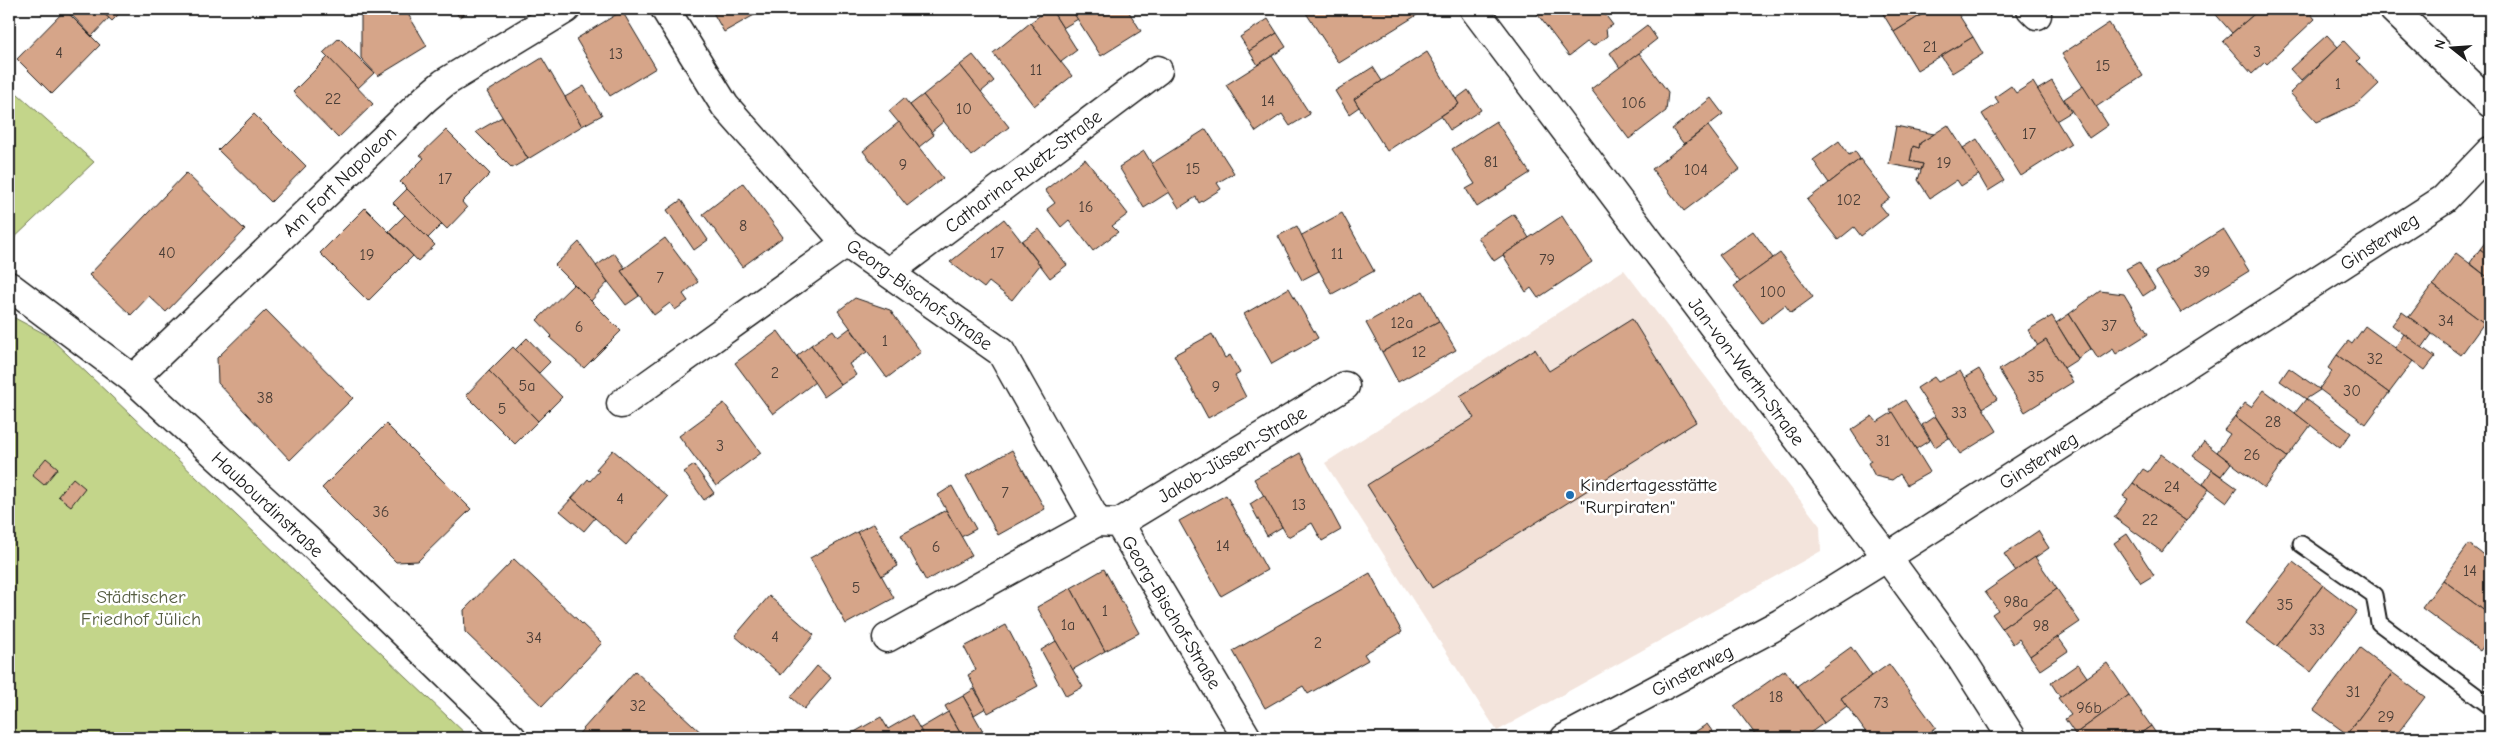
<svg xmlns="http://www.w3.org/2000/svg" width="2499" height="747" font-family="'Comic Neue',sans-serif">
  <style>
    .built { fill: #f3e4dc }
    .green { fill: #c3d58a; stroke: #707853 }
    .building { fill: #d6a589; stroke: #1c1c1c }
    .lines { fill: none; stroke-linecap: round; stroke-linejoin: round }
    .lane-casing { stroke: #1c1c1c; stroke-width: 19 }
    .street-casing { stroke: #1c1c1c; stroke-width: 31 }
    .lane { stroke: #fff; stroke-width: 15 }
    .street { stroke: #fff; stroke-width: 28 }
    .poi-dot { fill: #1f6fb2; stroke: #fff; stroke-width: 2 }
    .labels { text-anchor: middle; stroke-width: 5; stroke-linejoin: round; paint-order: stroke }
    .number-label { font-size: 16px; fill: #4a3e37 }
    .street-label { font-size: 19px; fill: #1c1c1c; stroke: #fff }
    .poi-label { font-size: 19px; fill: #1c1c1c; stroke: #fff; text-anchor: start }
    .park-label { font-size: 19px; fill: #565d42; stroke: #fff }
  </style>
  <rect width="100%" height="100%" fill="#fff"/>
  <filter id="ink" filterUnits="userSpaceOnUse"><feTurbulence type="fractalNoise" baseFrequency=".02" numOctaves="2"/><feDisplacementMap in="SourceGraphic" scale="10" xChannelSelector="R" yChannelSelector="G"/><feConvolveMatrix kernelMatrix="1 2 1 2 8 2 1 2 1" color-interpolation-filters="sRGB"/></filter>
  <g filter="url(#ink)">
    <path class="built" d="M 1624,270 L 1820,526 L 1821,551 L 1497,731 L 1325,463 Z"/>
    <g class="green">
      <path d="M 9,86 L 94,162 L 9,243 Z"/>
      <path d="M 9,315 L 47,335 L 470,738 L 9,738 Z"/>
    </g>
    <g class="building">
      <path d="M 66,9 L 99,9 L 109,18 L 92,36 Z"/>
      <path d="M 99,9 L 124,9 L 112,21 Z"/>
      <path d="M 361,9 L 405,9 L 427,46 L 378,76 L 361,58 Z"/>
      <path d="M 454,9 L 480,9 L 475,12 L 473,9 L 459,17 Z"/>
      <path d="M 711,9 L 765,9 L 724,32 Z"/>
      <path d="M 1048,9 L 1051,9 L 1077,50 L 1061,62 L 1030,23 Z"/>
      <path d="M 1051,9 L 1071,9 L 1078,19 L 1063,28 Z"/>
      <path d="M 1071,9 L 1127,9 L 1141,31 L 1101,56 Z"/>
      <path d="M 1312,9 L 1413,9 L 1417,15 L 1339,63 L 1306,13 Z"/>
      <path d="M 1538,9 L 1601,9 L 1613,25 L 1606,29 L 1607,36 L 1594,46 L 1587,42 L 1569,56 L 1535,11 Z"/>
      <path d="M 1880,9 L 1931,9 L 1894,32 Z"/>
      <path d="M 1931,9 L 1955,9 L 1973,37 L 1917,70 L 1894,32 Z"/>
      <path d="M 2211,9 L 2260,9 L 2232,33 Z"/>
      <path d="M 2260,9 L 2307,9 L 2315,19 L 2267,64 L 2265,62 L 2252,74 L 2223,41 Z"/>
      <path d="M 65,10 L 100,45 L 52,94 L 17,59 Z"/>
      <path d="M 622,11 L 656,68 L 610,96 L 576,39 Z"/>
      <path d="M 1268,19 L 1277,33 L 1249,51 L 1240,37 Z"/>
      <path d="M 1030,23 L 1072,76 L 1034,106 L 993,53 Z"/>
      <path d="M 2109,23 L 2143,76 L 2096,107 L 2062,54 Z"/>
      <path d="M 1647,25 L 1657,39 L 1620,68 L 1610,53 Z"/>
      <path d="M 1277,33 L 1286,47 L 1258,65 L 1249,51 Z"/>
      <path d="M 2327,35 L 2338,47 L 2301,81 L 2290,69 Z"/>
      <path d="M 1973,37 L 1983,54 L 1952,73 L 1941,56 Z"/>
      <path d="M 339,38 L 374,73 L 358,88 L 323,53 Z"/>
      <path d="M 2344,41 L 2360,58 L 2357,61 L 2379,84 L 2359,103 L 2317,122 L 2290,93 Z"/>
      <path d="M 1427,52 L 1459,104 L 1387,151 L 1354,99 Z"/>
      <path d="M 1639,53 L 1668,92 L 1666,111 L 1629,139 L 1591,89 Z"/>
      <path d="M 973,55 L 994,81 L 981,92 L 960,65 Z"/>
      <path d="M 1272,56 L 1310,114 L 1290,126 L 1282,114 L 1256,132 L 1226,85 Z"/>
      <path d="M 328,57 L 373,104 L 338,138 L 293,92 Z"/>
      <path d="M 542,58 L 582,126 L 528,159 L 487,92 Z"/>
      <path d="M 960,65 L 1009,127 L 971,156 L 923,95 Z"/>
      <path d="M 1373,67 L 1382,81 L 1354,99 L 1359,107 L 1349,114 L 1335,91 Z"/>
      <path d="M 2052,81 L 2071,112 L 2056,121 L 2037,90 Z"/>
      <path d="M 2033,82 L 2071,144 L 2021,176 L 1982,114 L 1999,103 L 1995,97 L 2011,86 L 2016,93 Z"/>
      <path d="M 584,86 L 602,115 L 582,126 L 565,97 Z"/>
      <path d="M 2083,86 L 2108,125 L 2089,138 L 2064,99 Z"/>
      <path d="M 1468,90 L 1481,110 L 1450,130 L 1441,116 L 1459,104 L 1456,99 Z"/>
      <path d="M 923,95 L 944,121 L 931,132 L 910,105 Z"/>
      <path d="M 904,98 L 934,135 L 919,147 L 889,111 Z"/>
      <path d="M 1711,98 L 1723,114 L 1684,144 L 1672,129 Z"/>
      <path d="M 254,114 L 306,166 L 271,202 L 218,150 Z"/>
      <path d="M 502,117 L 528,159 L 512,168 L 476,132 Z"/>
      <path d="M 1496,121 L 1530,173 L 1477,207 L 1466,189 L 1475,184 L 1452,149 Z"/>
      <path d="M 899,122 L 943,178 L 907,206 L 863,151 Z"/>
      <path d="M 1948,125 L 1980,174 L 1961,186 L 1957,180 L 1930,198 L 1918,180 L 1923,164 L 1910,161 L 1913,146 L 1919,148 L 1920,143 Z"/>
      <path d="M 1708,126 L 1740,169 L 1684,211 L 1652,169 Z"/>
      <path d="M 1896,126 L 1934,134 L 1920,143 L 1919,148 L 1913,146 L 1910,161 L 1923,164 L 1921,170 L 1889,164 Z"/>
      <path d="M 1206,129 L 1234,173 L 1217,183 L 1221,189 L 1199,203 L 1196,197 L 1179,208 L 1151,164 Z"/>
      <path d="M 446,130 L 490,174 L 462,202 L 467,208 L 447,229 L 400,182 L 424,158 L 420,155 Z"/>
      <path d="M 1977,139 L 2004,181 L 1988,191 L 1963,148 Z"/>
      <path d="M 1839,141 L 1849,155 L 1855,151 L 1860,159 L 1829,183 L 1813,160 Z"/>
      <path d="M 1144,151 L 1169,192 L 1144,208 L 1119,167 Z"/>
      <path d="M 1085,159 L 1128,214 L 1112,226 L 1118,232 L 1093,251 L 1069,220 L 1061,227 L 1047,209 L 1055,203 L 1045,190 Z"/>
      <path d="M 1860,159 L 1890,198 L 1880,205 L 1888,215 L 1861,236 L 1854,227 L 1838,240 L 1807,200 Z"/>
      <path d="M 186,173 L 245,230 L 166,312 L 149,296 L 131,315 L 89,275 Z"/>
      <path d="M 743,183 L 783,237 L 742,267 L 703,214 Z"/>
      <path d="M 407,189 L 442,224 L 428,238 L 393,203 Z"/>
      <path d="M 681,200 L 708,240 L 694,250 L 667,210 Z"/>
      <path d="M 365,208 L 413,256 L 368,301 L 320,253 Z"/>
      <path d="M 1342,213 L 1374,271 L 1332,294 L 1300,236 Z"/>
      <path d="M 1514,214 L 1529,238 L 1494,261 L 1478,237 Z"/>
      <path d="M 405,215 L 435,245 L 418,261 L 389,231 Z"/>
      <path d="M 1562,216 L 1592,262 L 1538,298 L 1531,288 L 1526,292 L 1503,255 Z"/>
      <path d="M 1004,219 L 1040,265 L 1012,300 L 989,282 L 984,288 L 950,262 Z"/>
      <path d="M 1297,226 L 1319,271 L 1302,280 L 1278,236 Z"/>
      <path d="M 1039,229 L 1067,265 L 1050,278 L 1022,241 Z"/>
      <path d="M 2223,229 L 2249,271 L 2181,313 L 2155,272 Z"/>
      <path d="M 1753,231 L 1773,258 L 1740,282 L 1719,255 Z"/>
      <path d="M 2490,236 L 2490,257 L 2480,249 Z"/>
      <path d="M 665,238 L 698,282 L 683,294 L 688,301 L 675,310 L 670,303 L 654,315 L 621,271 Z"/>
      <path d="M 579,242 L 608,282 L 591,301 L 555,265 Z"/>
      <path d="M 2480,249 L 2490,257 L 2490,279 L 2470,263 Z"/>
      <path d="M 614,253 L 625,268 L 621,271 L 639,296 L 626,305 L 596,266 Z"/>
      <path d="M 1780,253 L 1813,297 L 1791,313 L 1785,305 L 1762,323 L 1734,286 Z"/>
      <path d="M 2456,253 L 2490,279 L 2490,315 L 2484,323 L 2433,285 Z"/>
      <path d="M 2139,262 L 2155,288 L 2143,296 L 2126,269 Z"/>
      <path d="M 574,284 L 621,331 L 584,368 L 550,338 L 552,336 L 537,320 Z"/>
      <path d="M 2433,285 L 2484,323 L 2461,355 L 2409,317 Z"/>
      <path d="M 1289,288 L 1318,338 L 1272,364 L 1244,314 Z"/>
      <path d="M 1423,291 L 1439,321 L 1382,352 L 1366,323 Z"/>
      <path d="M 2100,291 L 2124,294 L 2148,334 L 2116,354 L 2113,349 L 2098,359 L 2069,314 Z"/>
      <path d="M 855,298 L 890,310 L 921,352 L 887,378 L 838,311 Z"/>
      <path d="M 266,310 L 353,398 L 290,460 L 218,383 L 217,358 Z"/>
      <path d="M 2402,312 L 2432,334 L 2422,348 L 2392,325 Z"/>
      <path d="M 2069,314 L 2091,349 L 2078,358 L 2056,323 Z"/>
      <path d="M 2052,316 L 2078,359 L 2064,368 L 2046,340 L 2038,346 L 2028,330 Z"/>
      <path d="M 1632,319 L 1696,422 L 1432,588 L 1367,485 L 1474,418 L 1460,396 L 1535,349 L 1549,371 Z"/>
      <path d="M 1439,321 L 1456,350 L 1398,382 L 1382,352 Z"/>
      <path d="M 2365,326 L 2413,361 L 2389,393 L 2337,355 L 2348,341 L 2352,344 Z"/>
      <path d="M 850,328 L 867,352 L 849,364 L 856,375 L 841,385 L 811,345 L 833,330 L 838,337 Z"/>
      <path d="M 778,331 L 815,382 L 773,414 L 735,363 Z"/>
      <path d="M 1212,334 L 1225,358 L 1230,355 L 1240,373 L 1235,376 L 1246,397 L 1208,418 L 1174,355 Z"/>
      <path d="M 2404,334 L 2435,357 L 2425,370 L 2395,348 Z"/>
      <path d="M 527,338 L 550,362 L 539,373 L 515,350 Z"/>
      <path d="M 2046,340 L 2073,382 L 2025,412 L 1999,370 Z"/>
      <path d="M 811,345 L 841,385 L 824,397 L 797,356 Z"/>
      <path d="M 513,347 L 562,397 L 538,421 L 489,371 Z"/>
      <path d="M 2337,355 L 2389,393 L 2366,424 L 2319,389 L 2332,371 L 2328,368 Z"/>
      <path d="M 2289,368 L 2319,389 L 2320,390 L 2306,399 L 2280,381 Z"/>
      <path d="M 1979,369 L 1997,399 L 1983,408 L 1964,378 Z"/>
      <path d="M 489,371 L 538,421 L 515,444 L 466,395 Z"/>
      <path d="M 1960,371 L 1997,431 L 1960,454 L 1917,388 L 1934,377 L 1938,382 Z"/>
      <path d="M 2264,390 L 2311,425 L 2287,457 L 2235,417 L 2245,403 L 2251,407 Z"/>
      <path d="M 2306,399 L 2351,433 L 2340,448 L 2295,413 Z"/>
      <path d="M 1905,400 L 1930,440 L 1916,449 L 1890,410 Z"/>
      <path d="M 724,403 L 761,453 L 716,486 L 679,436 Z"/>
      <path d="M 1893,412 L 1930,472 L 1907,485 L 1900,474 L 1892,480 L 1875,476 L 1868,463 L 1871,461 L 1851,430 L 1872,416 L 1877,422 Z"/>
      <path d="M 1935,416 L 1949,438 L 1935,447 L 1922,425 Z"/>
      <path d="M 2235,417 L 2287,457 L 2264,488 L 2217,452 L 2230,434 L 2224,430 Z"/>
      <path d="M 386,424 L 471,509 L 418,561 L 396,562 L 322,488 Z"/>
      <path d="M 2204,442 L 2231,463 L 2221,476 L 2193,456 Z"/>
      <path d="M 613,450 L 668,497 L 626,545 L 572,498 L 588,479 L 590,481 L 599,471 L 596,469 Z"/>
      <path d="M 1012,450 L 1045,509 L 998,535 L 966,476 Z"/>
      <path d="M 1300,453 L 1341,530 L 1322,541 L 1312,523 L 1288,537 L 1254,479 Z"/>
      <path d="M 2161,454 L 2209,489 L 2186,521 L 2133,483 L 2143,469 L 2148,472 Z"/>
      <path d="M 46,458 L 58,468 L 44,485 L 32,475 Z"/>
      <path d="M 694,465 L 714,493 L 704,500 L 684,472 Z"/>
      <path d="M 2212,470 L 2237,488 L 2227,502 L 2203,484 Z"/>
      <path d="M 73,478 L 85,488 L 71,506 L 58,496 Z"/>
      <path d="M 2133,483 L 2186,521 L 2162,552 L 2114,517 L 2128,499 L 2123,496 Z"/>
      <path d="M 952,486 L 976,529 L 961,537 L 938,495 Z"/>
      <path d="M 1226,495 L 1267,570 L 1221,596 L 1179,521 Z"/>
      <path d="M 1264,495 L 1282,527 L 1267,536 L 1250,504 Z"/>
      <path d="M 572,498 L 595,518 L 584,531 L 560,511 Z"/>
      <path d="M 946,510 L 972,555 L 926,581 L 901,535 Z"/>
      <path d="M 874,523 L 898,566 L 881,576 L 857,532 Z"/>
      <path d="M 2038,531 L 2049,548 L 2016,571 L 2004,554 Z"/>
      <path d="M 857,532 L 894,598 L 846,624 L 810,558 Z"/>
      <path d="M 2127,534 L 2154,575 L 2141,583 L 2114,543 Z"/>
      <path d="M 2469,544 L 2490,560 L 2490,615 L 2443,580 Z"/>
      <path d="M 2035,557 L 2057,589 L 2002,628 L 1992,614 L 1998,610 L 1985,592 Z"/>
      <path d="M 514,559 L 602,643 L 542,706 L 465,632 L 464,610 Z"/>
      <path d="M 2293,562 L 2323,585 L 2277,646 L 2246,623 Z"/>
      <path d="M 1104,569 L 1139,633 L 1105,651 L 1071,588 Z"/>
      <path d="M 1370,573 L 1402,632 L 1364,654 L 1368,660 L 1308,694 L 1303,686 L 1265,708 L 1233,651 Z"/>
      <path d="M 2443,580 L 2490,615 L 2490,637 L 2480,651 L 2422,608 Z"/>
      <path d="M 2323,585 L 2357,611 L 2311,672 L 2277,646 Z"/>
      <path d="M 1071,588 L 1105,651 L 1072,670 L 1037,607 Z"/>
      <path d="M 2057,589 L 2080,622 L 2030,656 L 2019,639 L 2013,644 L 2002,628 Z"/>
      <path d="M 769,596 L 814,635 L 781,675 L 735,636 Z"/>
      <path d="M 1006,625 L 1038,686 L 988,713 L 968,675 L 976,670 L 964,647 Z"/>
      <path d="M 2058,637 L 2068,651 L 2040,670 L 2030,656 Z"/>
      <path d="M 1056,641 L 1083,687 L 1066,696 L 1041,650 Z"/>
      <path d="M 1851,647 L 1872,676 L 1841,698 L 1847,706 L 1824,723 L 1797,686 Z"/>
      <path d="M 2360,648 L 2393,673 L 2347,734 L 2314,710 Z"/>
      <path d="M 2107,663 L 2129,695 L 2075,734 L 2065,719 L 2071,715 L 2058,698 Z"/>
      <path d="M 1889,664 L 1936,728 L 1922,738 L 1870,738 L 1841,698 Z"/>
      <path d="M 2078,664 L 2087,677 L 2060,697 L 2051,683 Z"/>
      <path d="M 817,666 L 831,678 L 804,709 L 791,697 Z"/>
      <path d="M 1785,670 L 1824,723 L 1803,738 L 1758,738 L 1734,706 Z"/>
      <path d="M 635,671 L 707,738 L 575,738 Z"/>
      <path d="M 2393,673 L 2425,697 L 2394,738 L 2352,738 L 2347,734 Z"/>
      <path d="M 974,689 L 986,708 L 974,715 L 963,696 Z"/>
      <path d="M 2129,695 L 2151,726 L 2134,738 L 2078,738 L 2075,734 Z"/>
      <path d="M 963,696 L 983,731 L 970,738 L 963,738 L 945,706 Z"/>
      <path d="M 948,712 L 963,738 L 925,738 L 919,729 Z"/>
      <path d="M 912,715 L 925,738 L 853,738 L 851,734 L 881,717 L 888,729 Z"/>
      <path d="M 1707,724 L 1717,738 L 1686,738 Z"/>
      <path d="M 2151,726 L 2159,738 L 2134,738 Z"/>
    </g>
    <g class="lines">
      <defs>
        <path id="lane" d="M 2301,544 L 2374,595 L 2379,623 L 2490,706"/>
        <g id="street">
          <path d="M 665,9 L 725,106 L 846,243 L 1001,352 L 1097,522 L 1119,523 L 1247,738"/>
          <path d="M 1474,9 L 1887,557 L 1961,658 L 2012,738"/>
          <path d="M 2031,9 L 2037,15"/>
          <path d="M 2393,9 L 2490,103"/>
          <path d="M 889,272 L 1158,70"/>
          <path d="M 9,286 L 133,379 L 312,544 L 512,738"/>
          <path d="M 133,379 L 426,98 L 444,83 L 566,9"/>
          <path d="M 621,404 L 846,243"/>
          <path d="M 1119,523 L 1345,386"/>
          <path d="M 887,638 L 1097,522"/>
          <path d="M 1565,738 L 1781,623 L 1887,557 L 2444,199 L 2490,151"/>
        </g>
      </defs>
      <use href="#lane" class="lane-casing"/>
      <use href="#street" class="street-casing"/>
      <use href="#lane" class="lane"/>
      <use href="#street" class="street"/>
    </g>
  </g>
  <circle class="poi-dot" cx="1570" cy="495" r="5"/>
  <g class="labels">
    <g class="number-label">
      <text x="1930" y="52">21</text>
      <text x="2257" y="57">3</text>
      <text x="59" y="58">4</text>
      <text x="616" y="59">13</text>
      <text x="2103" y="71">15</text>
      <text x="1036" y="75">11</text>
      <text x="2338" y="89">1</text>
      <text x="333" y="104">22</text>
      <text x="1268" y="106">14</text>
      <text x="1634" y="108">106</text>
      <text x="964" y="114">10</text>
      <text x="2029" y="139">17</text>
      <text x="1491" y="167">81</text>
      <text x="1944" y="168">19</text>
      <text x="903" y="170">9</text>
      <text x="1193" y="174">15</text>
      <text x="1696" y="175">104</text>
      <text x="445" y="184">17</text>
      <text x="1849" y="205">102</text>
      <text x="1086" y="212">16</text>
      <text x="743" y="231">8</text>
      <text x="167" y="258">40</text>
      <text x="997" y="258">17</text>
      <text x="1337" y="259">11</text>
      <text x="367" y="260">19</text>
      <text x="1547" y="265">79</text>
      <text x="2202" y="277">39</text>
      <text x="660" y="283">7</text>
      <text x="1773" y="297">100</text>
      <text x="2446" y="326">34</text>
      <text x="1402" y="328">12a</text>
      <text x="2109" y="331">37</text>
      <text x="579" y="332">6</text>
      <text x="885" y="346">1</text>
      <text x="1419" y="357">12</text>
      <text x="2375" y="364">32</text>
      <text x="775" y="378">2</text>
      <text x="2036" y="382">35</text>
      <text x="527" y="391">5a</text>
      <text x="1216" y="392">9</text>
      <text x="2352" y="396">30</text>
      <text x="265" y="403">38</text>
      <text x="502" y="414">5</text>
      <text x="1959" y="418">33</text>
      <text x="2273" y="427">28</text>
      <text x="1883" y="446">31</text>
      <text x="720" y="451">3</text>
      <text x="2252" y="460">26</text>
      <text x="2172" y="492">24</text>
      <text x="1005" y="498">7</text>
      <text x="620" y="504">4</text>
      <text x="1299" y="510">13</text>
      <text x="381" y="517">36</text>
      <text x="2150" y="525">22</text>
      <text x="1223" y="551">14</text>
      <text x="936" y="552">6</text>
      <text x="2470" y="576">14</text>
      <text x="856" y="593">5</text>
      <text x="2016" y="607">98a</text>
      <text x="2285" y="610">35</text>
      <text x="1105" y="616">1</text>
      <text x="1068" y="630">1a</text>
      <text x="2041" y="631">98</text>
      <text x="2317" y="635">33</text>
      <text x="775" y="642">4</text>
      <text x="534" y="643">34</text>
      <text x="1318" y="648">2</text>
      <text x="2353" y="697">31</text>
      <text x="1776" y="702">18</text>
      <text x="1881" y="708">73</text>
      <text x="638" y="711">32</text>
      <text x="2089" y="713">96b</text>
      <text x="2386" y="722">29</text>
    </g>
    <g class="street-label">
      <text transform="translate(1023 171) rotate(-37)" y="7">Catharina-Ruetz-Straße</text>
      <text transform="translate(339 181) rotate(-44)" y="7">Am Fort Napoleon</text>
      <text transform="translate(2379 241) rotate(-33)" y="7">Ginsterweg</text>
      <text transform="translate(920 294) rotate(36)" y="7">Georg-Bischof-Straße</text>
      <text transform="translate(1747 371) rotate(53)" y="7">Jan-von-Werth-Straße</text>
      <text transform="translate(1232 454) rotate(-31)" y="7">Jakob-Jüssen-Straße</text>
      <text transform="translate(2038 460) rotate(-33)" y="7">Ginsterweg</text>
      <text transform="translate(268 504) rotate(43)" y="7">Haubourdinstraße</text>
      <text transform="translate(1172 612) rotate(59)" y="7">Georg-Bischof-Straße</text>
      <text transform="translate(1692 670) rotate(-28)" y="7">Ginsterweg</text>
    </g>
    <g class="poi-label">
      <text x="1580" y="491">Kindertagesstätte<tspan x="1580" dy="22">"Rurpiraten"</tspan></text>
    </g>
    <g class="park-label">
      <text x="141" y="603">Städtischer<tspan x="141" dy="22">Friedhof Jülich</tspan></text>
    </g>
  </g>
  <rect width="2499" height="747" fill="none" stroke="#fff" stroke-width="30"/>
  <rect x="15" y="15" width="2469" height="717" fill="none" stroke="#1c1c1c" stroke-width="2" filter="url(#ink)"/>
  <g transform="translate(2452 48) rotate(287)" stroke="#ffffff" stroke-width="4" paint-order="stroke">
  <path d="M0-4L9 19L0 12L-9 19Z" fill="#1c1c1c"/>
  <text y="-8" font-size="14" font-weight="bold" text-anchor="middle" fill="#1c1c1c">N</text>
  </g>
</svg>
